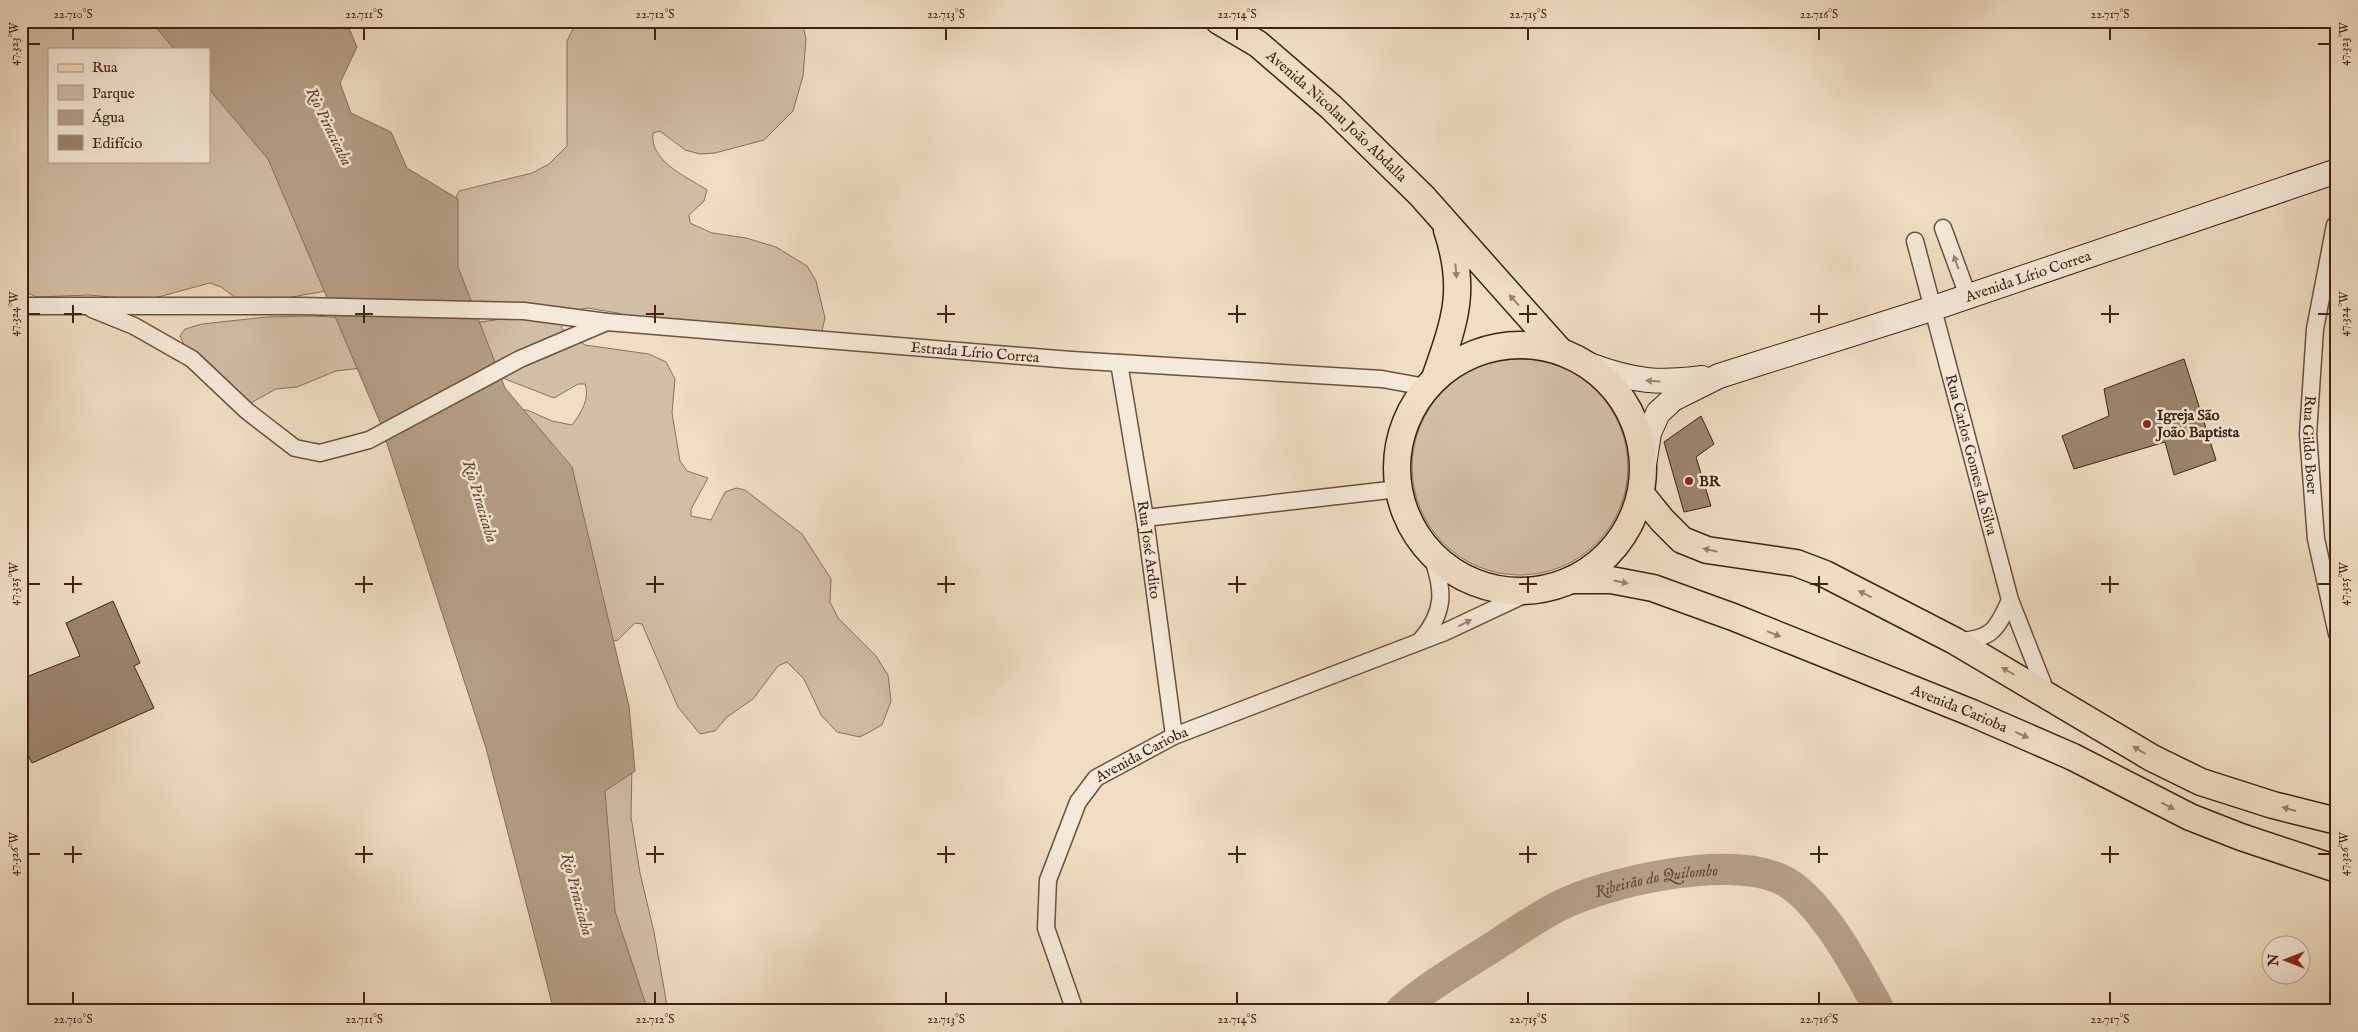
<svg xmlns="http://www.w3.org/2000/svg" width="2358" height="1032" font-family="'IM FELL English',serif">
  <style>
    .green { fill: #d1bea6; stroke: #89705c }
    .water { fill: #b49e87; stroke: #866c58 }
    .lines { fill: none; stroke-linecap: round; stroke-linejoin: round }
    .river { stroke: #b49e87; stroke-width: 31 }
    .building { fill: #9b846e; stroke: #412211 }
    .minor-casing { stroke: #6c513e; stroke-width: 19 }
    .secondary-casing { stroke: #412211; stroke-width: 26 }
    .primary-casing { stroke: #412211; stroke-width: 29 }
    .minor { stroke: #f5ead9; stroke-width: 16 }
    .secondary { stroke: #f5ead9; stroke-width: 24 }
    .primary { stroke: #efdec4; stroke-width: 26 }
    .oneway { fill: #9b8675 }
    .oneway2 { fill: #98806a }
    .ticks { fill: none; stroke: #412211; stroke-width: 2 }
    .poi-dot { fill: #8f2418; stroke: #f5ead9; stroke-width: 2 }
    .labels { text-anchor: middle; stroke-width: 5; stroke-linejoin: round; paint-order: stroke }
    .street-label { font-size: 15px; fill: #412211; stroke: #f5ead9 }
    .poi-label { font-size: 15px; font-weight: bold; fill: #412211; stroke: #f5ead9; text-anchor: start }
    .water-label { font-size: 16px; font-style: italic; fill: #644734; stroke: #f5ead9 }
    .neatline { fill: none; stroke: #412211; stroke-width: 2 }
    .ticks-label { font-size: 12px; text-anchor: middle; fill: #412211 }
  </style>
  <rect width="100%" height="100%" fill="#efdec4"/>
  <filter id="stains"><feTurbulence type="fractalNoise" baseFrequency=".004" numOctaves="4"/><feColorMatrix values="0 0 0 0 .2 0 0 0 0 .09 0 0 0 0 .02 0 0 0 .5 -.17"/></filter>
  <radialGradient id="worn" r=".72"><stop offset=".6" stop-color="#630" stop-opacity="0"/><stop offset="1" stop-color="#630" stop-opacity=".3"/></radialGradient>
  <g class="green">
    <path d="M 21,21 L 177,21 L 194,49 L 49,49 L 49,161 L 209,161 L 209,71 L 453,204 L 459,191 L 532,173 L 549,164 L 567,146 L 567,41 L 577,21 L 802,21 L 806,39 L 803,76 L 793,111 L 764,140 L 715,153 L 700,154 L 685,150 L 660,131 L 653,133 C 649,161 687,177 707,190 L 704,201 L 689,215 L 690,223 L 712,233 L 746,238 L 776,247 L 807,266 L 816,281 L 825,318 L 821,335 L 786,338 L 765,343 L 686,333 L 618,313 L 587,308 L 573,311 L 561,328 L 585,345 L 649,354 L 666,362 L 675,379 L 672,413 L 680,461 L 687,471 L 708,478 L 691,509 L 691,516 L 711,520 L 725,492 L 736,488 L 745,490 L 802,534 L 831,579 L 830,602 L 838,618 L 876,656 L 888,675 L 891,701 L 882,725 L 860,737 L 837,732 L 821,715 L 804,679 L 787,662 L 778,666 L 753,699 L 727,717 L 715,731 L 700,734 L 678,707 L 642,624 L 635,623 L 618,640 L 606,643 L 505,408 L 527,410 L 552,421 L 572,425 C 581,413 590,399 585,384 L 578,384 L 554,398 L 500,377 L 362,368 L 336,371 L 297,387 L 276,389 L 247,405 L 187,351 L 180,336 L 185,329 L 202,324 L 267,317 L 312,316 L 462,324 L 496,320 L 501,317 L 332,290 L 257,303 L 237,299 L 221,287 L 210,283 L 147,300 L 88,295 L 36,297 L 21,289 Z"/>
    <circle cx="1520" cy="467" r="108"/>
    <path d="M 592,668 L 632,763 L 631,817 L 640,873 L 654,932 L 668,1011 L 627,1011 L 610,941 Z"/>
  </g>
  <path class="water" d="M 151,21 L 346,21 L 357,47 L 340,83 L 351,113 L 391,132 L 407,168 L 458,199 L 458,267 L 505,388 L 572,467 L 629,706 L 635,771 L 605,791 L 615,911 L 648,1011 L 554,1011 L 486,748 L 380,422 L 268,159 L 209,89 L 209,49 L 174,49 Z"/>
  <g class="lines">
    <path class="river" id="s1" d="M 1400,1011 C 1429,985 1463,966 1496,945 C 1516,932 1536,918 1557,907 C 1608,881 1724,856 1778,878 C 1819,894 1859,972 1880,1011"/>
  </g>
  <g class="building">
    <path d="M 2184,359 L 2216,460 L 2174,475 L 2165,442 L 2074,469 L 2062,436 L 2109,416 L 2104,389 Z"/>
    <path d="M 1701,416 L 1714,444 L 1696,457 L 1711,506 L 1684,512 L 1664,442 Z"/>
    <path d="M 113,601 L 140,663 L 134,666 L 154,708 L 32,763 L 21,741 L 21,679 L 80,656 L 66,623 Z"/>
  </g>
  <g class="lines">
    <defs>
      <g id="minor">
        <path id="s2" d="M 2335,225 L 2315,329 L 2308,434 L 2316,539 L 2337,634"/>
        <path d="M 1943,228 L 1968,296"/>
        <path id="s3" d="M 1915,241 L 2010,600 L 2047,694"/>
        <path id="s4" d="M 21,306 L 300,306 L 524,311 L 607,322 L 1071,360 L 1382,379 L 1426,387"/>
        <path d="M 92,309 L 134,326 L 192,359 L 247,411 L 295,448 L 320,453 L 369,440 L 520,359 L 607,322"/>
        <path id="s5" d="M 1119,363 L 1145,518 L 1174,736"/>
        <path d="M 1145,518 L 1398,489"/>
        <path d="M 1421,640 C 1446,611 1444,589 1431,554"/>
        <path d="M 1956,641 C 1991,640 1997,630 2010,600"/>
        <path id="s6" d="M 1075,1011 L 1046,928 L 1048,880 L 1078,802 L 1096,778 L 1174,736 L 1445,632 L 1530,592"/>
      </g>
      <g id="secondary">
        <path d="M 1592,366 C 1634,381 1658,384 1702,378"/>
        <path id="s7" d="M 1644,465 L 1649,433 L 1658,413 L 1673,399 L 1719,376 L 1934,308 L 2337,171"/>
      </g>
      <g id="primary">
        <path id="s8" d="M 1219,21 L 1258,44 L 1331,107 L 1422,196 L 1558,349"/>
        <circle cx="1520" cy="468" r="123"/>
        <path d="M 1435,378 C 1455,321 1467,290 1447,230"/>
        <path d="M 1641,494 L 1662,520 L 1682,540 L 1707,550 L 1796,563 L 1825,574 L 1955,641 L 2152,758 L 2201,782 L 2273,805 L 2337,821"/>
        <path id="s9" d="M 1572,580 L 1611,580 L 1653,588 L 1733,617 L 1972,713 L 2073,757 L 2190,817 L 2241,837 L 2337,869"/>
      </g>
    </defs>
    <use href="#minor" class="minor-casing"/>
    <use href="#secondary" class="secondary-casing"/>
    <use href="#primary" class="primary-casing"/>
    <use href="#minor" class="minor"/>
    <use href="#secondary" class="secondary"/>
    <use href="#primary" class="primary"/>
  </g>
  <defs><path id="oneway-solid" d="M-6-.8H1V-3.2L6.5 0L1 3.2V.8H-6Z" transform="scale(1.25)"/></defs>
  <g class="oneway">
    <use href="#oneway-solid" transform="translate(1956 262) rotate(-110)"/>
    <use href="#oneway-solid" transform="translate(1653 381) rotate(-177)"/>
    <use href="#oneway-solid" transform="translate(1465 623) rotate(-27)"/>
  </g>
  <g class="oneway2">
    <use href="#oneway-solid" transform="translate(1456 271) rotate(85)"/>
    <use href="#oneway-solid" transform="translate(1514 300) rotate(-132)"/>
    <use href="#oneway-solid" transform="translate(1710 550) rotate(-167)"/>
    <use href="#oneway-solid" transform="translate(1621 582) rotate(12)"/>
    <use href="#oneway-solid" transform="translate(1865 594) rotate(-154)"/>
    <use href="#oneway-solid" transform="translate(1774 634) rotate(22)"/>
    <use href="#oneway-solid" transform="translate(2008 671) rotate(-150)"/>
    <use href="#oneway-solid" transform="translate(2022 735) rotate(24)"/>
    <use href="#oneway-solid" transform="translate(2139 750) rotate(-149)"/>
    <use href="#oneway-solid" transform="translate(2168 806) rotate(27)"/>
    <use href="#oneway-solid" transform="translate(2289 809) rotate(-165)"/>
  </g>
  <path class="ticks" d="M 73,28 L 73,40M 364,28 L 364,40M 655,28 L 655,40M 946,28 L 946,40M 1237,28 L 1237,40M 1528,28 L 1528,40M 1819,28 L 1819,40M 2110,28 L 2110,40M 28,44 L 40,44M 2318,44 L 2330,44M 73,305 L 73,323M 364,305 L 364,323M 655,305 L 655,323M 946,305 L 946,323M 1237,305 L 1237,323M 1528,305 L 1528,323M 1819,305 L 1819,323M 2110,305 L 2110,323M 28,314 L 40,314M 64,314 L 82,314M 355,314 L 373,314M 646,314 L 664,314M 937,314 L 955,314M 1228,314 L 1246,314M 1519,314 L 1537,314M 1810,314 L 1828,314M 2101,314 L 2119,314M 2318,314 L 2330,314M 73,576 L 73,593M 364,576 L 364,593M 655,576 L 655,593M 946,576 L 946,593M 1237,576 L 1237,593M 1528,576 L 1528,593M 1819,576 L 1819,593M 2110,576 L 2110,593M 28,584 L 40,584M 64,584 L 82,584M 355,584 L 373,584M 646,584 L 664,584M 937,584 L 955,584M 1228,584 L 1246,584M 1519,584 L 1537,584M 1810,584 L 1828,584M 2101,584 L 2119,584M 2318,584 L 2330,584M 73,846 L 73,863M 364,846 L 364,863M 655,846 L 655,863M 946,846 L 946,863M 1237,846 L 1237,863M 1528,846 L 1528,863M 1819,846 L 1819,863M 2110,846 L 2110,863M 28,854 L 40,854M 64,854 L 82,854M 355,854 L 373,854M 646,854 L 664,854M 937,854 L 955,854M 1228,854 L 1246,854M 1519,854 L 1537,854M 1810,854 L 1828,854M 2101,854 L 2119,854M 2318,854 L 2330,854M 73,992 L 73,1004M 364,992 L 364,1004M 655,992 L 655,1004M 946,992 L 946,1004M 1237,992 L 1237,1004M 1528,992 L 1528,1004M 1819,992 L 1819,1004M 2110,992 L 2110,1004"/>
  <g class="poi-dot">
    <circle cx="2147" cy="424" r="5"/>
    <circle cx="1689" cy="481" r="5"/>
  </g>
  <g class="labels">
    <g class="street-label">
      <text dy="5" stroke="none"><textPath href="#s8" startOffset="152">Avenida Nicolau João Abdalla</textPath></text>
      <text dy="5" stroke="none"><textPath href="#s7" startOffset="451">Avenida Lírio Correa</textPath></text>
      <text dy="5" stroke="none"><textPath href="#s4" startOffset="956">Estrada Lírio Correa</textPath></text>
      <text dy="5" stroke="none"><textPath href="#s2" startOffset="222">Rua Gildo Boer</textPath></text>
      <text dy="5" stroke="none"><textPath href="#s3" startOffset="221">Rua Carlos Gomes da Silva</textPath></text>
      <text dy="5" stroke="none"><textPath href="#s5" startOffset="189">Rua José Ardito</textPath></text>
      <text dy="5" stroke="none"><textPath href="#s9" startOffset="411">Avenida Carioba</textPath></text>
      <text dy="5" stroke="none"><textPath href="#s6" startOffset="301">Avenida Carioba</textPath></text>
    </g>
    <g class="poi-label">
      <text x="2157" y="420">Igreja São<tspan x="2157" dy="17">João Baptista</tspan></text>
      <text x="1699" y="486">BR</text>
    </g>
    <g class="water-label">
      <text transform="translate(330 126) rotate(64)" y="6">Rio Piracicaba</text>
      <text transform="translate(481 501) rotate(73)" y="6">Rio Piracicaba</text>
      <text dy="6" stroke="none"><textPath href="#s1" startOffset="292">Ribeirão do Quilombo</textPath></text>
      <text transform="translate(578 894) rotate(75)" y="6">Rio Piracicaba</text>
    </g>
  </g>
  <rect width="2358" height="1032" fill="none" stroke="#efdec4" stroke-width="55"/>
  <rect x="48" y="48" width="162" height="115" fill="#f5ead9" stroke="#ad9a89"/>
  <rect x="58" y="64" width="25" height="8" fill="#efdec4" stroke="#ad9a89"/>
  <text x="92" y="72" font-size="15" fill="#412211">Rua</text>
  <rect x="58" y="85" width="25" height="15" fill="#d1bea6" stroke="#ad9a89"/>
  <text x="92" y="98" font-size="15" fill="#412211">Parque</text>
  <rect x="58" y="110" width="25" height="15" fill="#b49e87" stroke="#ad9a89"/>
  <text x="92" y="122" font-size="15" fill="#412211">Água</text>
  <rect x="58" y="135" width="25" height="15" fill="#9b846e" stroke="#ad9a89"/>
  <text x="92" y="148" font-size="15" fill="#412211">Edifício</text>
  <g transform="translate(2286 960) rotate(270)"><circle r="24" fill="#f5ead9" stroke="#ad9a89"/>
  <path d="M0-4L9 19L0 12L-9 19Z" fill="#8f2418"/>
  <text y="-8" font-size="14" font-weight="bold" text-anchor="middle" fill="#412211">N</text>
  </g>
  <rect x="28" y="28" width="2302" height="976" class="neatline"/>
  <g class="ticks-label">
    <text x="73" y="18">22.710°S</text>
    <text x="364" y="18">22.711°S</text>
    <text x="655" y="18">22.712°S</text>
    <text x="946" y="18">22.713°S</text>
    <text x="1237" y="18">22.714°S</text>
    <text x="1528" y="18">22.715°S</text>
    <text x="1819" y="18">22.716°S</text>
    <text x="2110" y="18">22.717°S</text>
    <text transform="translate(2344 44) rotate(-90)" y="4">47.323°W</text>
    <text transform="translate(14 44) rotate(-90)" y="4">47.323°W</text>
    <text transform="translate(2344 314) rotate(-90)" y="4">47.324°W</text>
    <text transform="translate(14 314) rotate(-90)" y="4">47.324°W</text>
    <text transform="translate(2344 584) rotate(-90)" y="4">47.325°W</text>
    <text transform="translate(14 584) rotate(-90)" y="4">47.325°W</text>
    <text transform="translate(2344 854) rotate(-90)" y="4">47.326°W</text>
    <text transform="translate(14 854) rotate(-90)" y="4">47.326°W</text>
    <text x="73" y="1023">22.710°S</text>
    <text x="364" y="1023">22.711°S</text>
    <text x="655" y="1023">22.712°S</text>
    <text x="946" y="1023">22.713°S</text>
    <text x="1237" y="1023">22.714°S</text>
    <text x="1528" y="1023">22.715°S</text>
    <text x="1819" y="1023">22.716°S</text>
    <text x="2110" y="1023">22.717°S</text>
  </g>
  <rect width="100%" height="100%" filter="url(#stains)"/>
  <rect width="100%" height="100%" fill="url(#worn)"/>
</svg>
